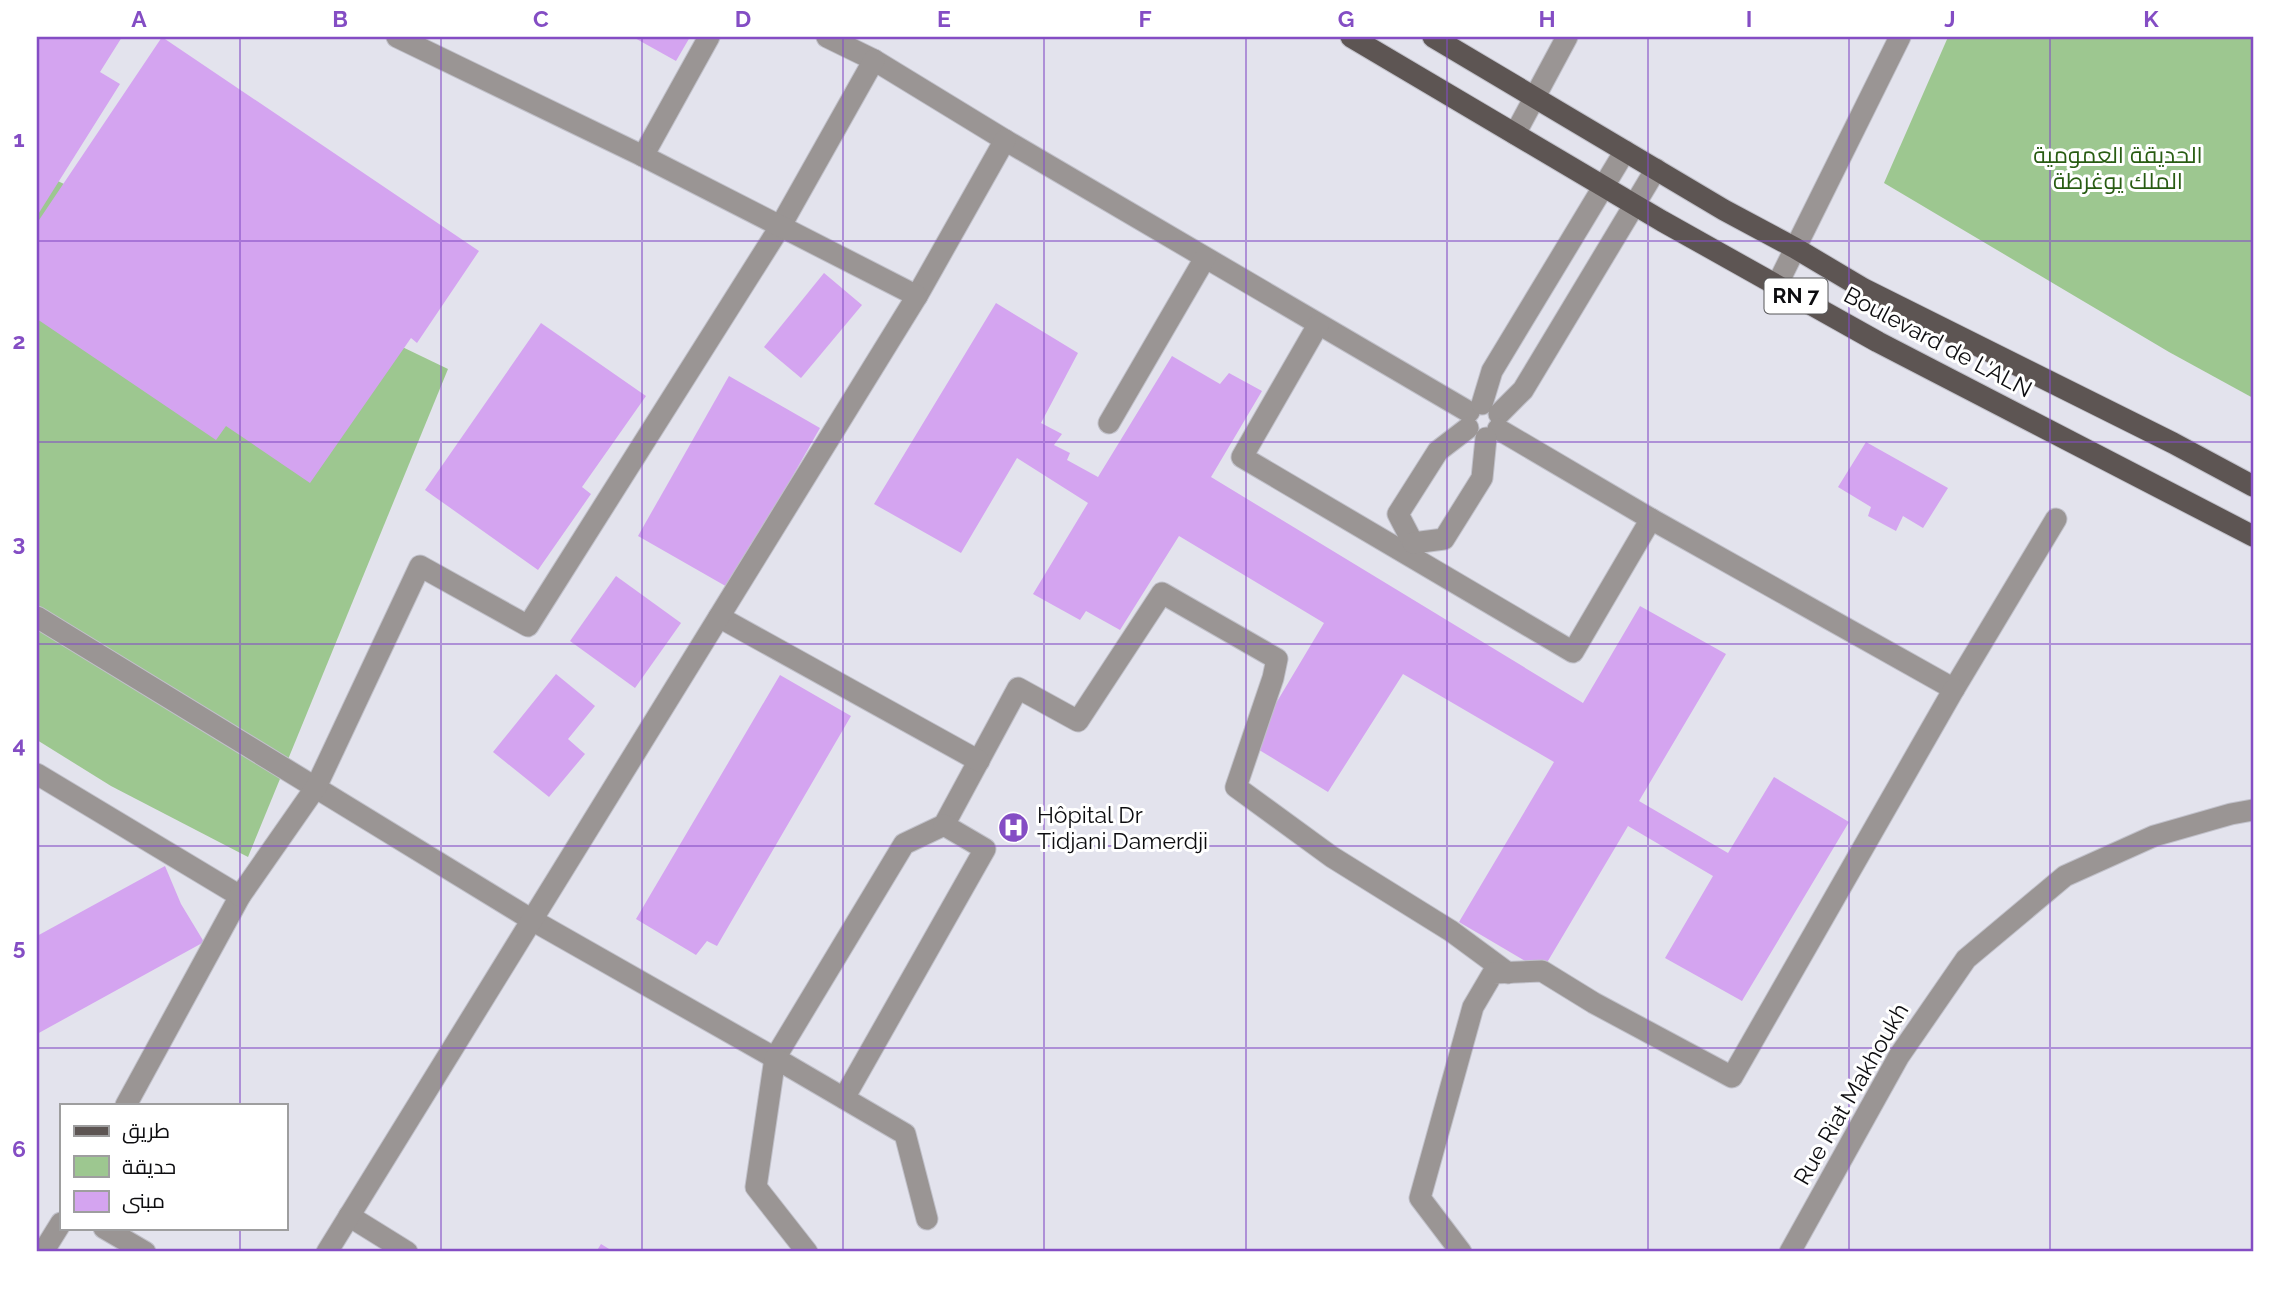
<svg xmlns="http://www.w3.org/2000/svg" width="2290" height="1289" font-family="Raleway,Cairo,sans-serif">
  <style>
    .green { fill: #9dc790 }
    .building { fill: #d4a4f0 }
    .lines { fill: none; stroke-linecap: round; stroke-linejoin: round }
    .minor-casing { stroke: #c1c1ca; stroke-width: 23 }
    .major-casing { stroke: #c1c1ca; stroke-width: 23 }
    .minor { stroke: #9a9594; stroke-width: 21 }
    .major { stroke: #5d5553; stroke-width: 21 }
    .grid { fill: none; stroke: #844dc4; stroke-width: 2; stroke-opacity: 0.55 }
    .labels { text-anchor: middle; stroke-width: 6; stroke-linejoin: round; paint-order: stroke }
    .shield { fill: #fff; stroke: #565658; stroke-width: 2 }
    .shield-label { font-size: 21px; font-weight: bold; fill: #0d0d10 }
    .park-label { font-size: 23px; fill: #285c12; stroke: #fff }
    .street-label { font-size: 23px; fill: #0d0d10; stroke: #fff }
    .poi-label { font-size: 23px; fill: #0d0d10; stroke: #fff; text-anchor: start }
    .neatline { fill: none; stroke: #844dc4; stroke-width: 2.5 }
    .grid-label { font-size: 23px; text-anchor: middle; font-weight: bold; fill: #844dc4 }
  </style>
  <rect width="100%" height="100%" fill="#e3e3ed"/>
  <g class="green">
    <path d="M 1948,37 L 2253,37 L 2253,398 L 2169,352 L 1884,183 Z"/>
    <path d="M 37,171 L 448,369 L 248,857 L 111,786 L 37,740 Z"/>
  </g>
  <g class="building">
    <path d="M 37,37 L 122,37 L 100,72 L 120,84 L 37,216 Z"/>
    <path d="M 162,37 L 479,251 L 417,343 L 411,338 L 310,483 L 226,426 L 216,440 L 37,319 L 37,223 Z"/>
    <path d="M 633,37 L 690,37 L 676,61 Z"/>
    <path d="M 824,273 L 862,305 L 801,378 L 764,347 Z"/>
    <path d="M 996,303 L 1078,353 L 1041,423 L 1062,434 L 1054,445 L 1070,453 L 1067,460 L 1098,477 L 1172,356 L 1220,384 L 1229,373 L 1262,391 L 1211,477 L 1583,703 L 1640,606 L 1726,654 L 1639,801 L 1728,853 L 1774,777 L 1849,822 L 1742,1001 L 1665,958 L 1713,876 L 1628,826 L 1542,971 L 1459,922 L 1554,762 L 1403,674 L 1328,792 L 1251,745 L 1324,623 L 1179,536 L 1120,630 L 1086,611 L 1080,620 L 1033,594 L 1088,503 L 1017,458 L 961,553 L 874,504 Z"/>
    <path d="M 541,323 L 646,396 L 582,487 L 591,494 L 538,570 L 425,490 Z"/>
    <path d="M 729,376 L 820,428 L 729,588 L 638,536 Z"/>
    <path d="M 1866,442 L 1948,488 L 1923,528 L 1903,516 L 1896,531 L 1868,516 L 1871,507 L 1838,487 Z"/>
    <path d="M 616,576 L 681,623 L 635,688 L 570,641 Z"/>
    <path d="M 556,674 L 595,706 L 568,739 L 585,754 L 549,797 L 493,752 Z"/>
    <path d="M 780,675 L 851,716 L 717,946 L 707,941 L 696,955 L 636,919 Z"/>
    <path d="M 165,866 L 181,904 L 204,942 L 37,1034 L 37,936 Z"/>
    <path d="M 601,1244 L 614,1252 L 596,1252 Z"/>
  </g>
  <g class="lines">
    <defs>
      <g id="minor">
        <path d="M 827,37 L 874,60 L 1005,140 L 1469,412"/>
        <path d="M 1515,134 L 1567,37"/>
        <path d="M 643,156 L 709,37"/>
        <path d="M 1777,285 L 1900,37"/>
        <path d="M 917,296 L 1005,140"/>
        <path d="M 1318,325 L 1242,457 L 1573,652 L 1651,519"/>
        <path d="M 1482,404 L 1492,371 L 1625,151"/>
        <path d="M 1499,414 L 1523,390 L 1656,169"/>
        <path d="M 1109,423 L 1205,258"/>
        <path d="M 1498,429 L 1651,519 L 1954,689 L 2056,519"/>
        <path d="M 1413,543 L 1398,514 L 1438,451 L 1468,428"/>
        <path d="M 1413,543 L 1444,539 L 1482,478 L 1486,438"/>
        <path d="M 37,617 L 532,920 L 775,1058 L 904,844 L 944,825 L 1018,688 L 1078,721 L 1162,593 L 1277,659 L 1273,678 L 1236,787 L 1332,857 L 1451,931 L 1508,973"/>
        <path d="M 719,617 L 979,761"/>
        <path d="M 37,774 L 240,896 L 126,1105"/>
        <path d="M 240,896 L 316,787 L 420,566 L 528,626 L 780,227 L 874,60"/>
        <path d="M 844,1098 L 985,849 L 944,825"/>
        <path d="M 349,1216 L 407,1252"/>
        <path d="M 104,1228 L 145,1252"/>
        <path d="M 43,1252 L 61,1223"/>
        <path d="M 327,1252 L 917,296 L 643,156 L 397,37"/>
        <path d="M 807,1252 L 756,1187 L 775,1058 L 905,1134 L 927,1219"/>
        <path d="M 1461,1252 L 1420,1198 L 1473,1007 L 1493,973 L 1542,971 L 1594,1003 L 1732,1077 L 1954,689"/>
        <path d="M 1790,1252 L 1899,1056 L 1966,959 L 2065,876 L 2154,836 L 2231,814 L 2253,810"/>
      </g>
      <g id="major">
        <path d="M 1351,37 L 1662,221 L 1878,342 L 2253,536"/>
        <path d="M 1433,37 L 1724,210 L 1795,248 L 1864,289 L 2173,443 L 2253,486"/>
      </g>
    </defs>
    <use href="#minor" class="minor-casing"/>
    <use href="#major" class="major-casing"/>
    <use href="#minor" class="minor"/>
    <use href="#major" class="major"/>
  </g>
  <path class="grid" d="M 240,37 L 240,1105M 441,37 L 441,1252M 642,37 L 642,1252M 843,37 L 843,1252M 1044,37 L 1044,1252M 1246,37 L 1246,1252M 1447,37 L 1447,1252M 1648,37 L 1648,1252M 1849,37 L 1849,1252M 2050,37 L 2050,1252M 37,241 L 2253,241M 37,442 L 2253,442M 37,644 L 2253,644M 37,846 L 2253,846M 37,1048 L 2253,1048M 240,1228 L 240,1252"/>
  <defs>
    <symbol id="hospital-disc" viewBox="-11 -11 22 22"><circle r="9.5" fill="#844dc4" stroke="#fff"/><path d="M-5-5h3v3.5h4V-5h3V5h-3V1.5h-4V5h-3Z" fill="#fff"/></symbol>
  </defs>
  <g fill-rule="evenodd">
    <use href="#hospital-disc" x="996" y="810" width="35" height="35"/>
  </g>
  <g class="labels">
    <rect class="shield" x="1764.5" y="278.5" width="63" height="35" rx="5"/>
    <g class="shield-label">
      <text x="1796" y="303">RN 7</text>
    </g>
    <g class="park-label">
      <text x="2118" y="163">الحديقة العمومية<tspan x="2118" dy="26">الملك يوغرطة</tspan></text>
    </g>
    <g class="street-label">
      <text transform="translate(1938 342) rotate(28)" y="8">Boulevard de L'ALN</text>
      <text transform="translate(1851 1094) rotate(-60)" y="8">Rue Riat Makhoukh</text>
    </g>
    <g class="poi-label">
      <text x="1037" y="823">Hôpital Dr<tspan x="1037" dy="26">Tidjani Damerdji</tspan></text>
    </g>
  </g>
  <rect width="2290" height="1289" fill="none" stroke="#ffffff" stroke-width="77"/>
  <rect x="60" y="1104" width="228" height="126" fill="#ffffff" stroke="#9e9e9f" stroke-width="2"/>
  <rect x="74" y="1126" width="35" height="10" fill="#5d5553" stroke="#9e9e9f" stroke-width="2"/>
  <text x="122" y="1138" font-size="21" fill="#0d0d10">طريق</text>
  <rect x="74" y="1156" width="35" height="21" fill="#9dc790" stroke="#9e9e9f" stroke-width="2"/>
  <text x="122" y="1174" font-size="21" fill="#0d0d10">حديقة</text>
  <rect x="74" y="1191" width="35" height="21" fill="#d4a4f0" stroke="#9e9e9f" stroke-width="2"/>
  <text x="122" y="1208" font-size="21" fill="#0d0d10">مبنى</text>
  <rect x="38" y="38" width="2214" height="1212" class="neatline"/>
  <g class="grid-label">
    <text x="139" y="27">A</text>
    <text x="340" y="27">B</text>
    <text x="541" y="27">C</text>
    <text x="743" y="27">D</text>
    <text x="944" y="27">E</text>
    <text x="1145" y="27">F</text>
    <text x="1346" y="27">G</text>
    <text x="1547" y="27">H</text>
    <text x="1749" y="27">I</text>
    <text x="1950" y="27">J</text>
    <text x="2151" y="27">K</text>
    <text x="19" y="147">1</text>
    <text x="19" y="349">2</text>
    <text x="19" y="551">3</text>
    <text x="19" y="753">4</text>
    <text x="19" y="955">5</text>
    <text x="19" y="1157">6</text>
  </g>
</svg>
